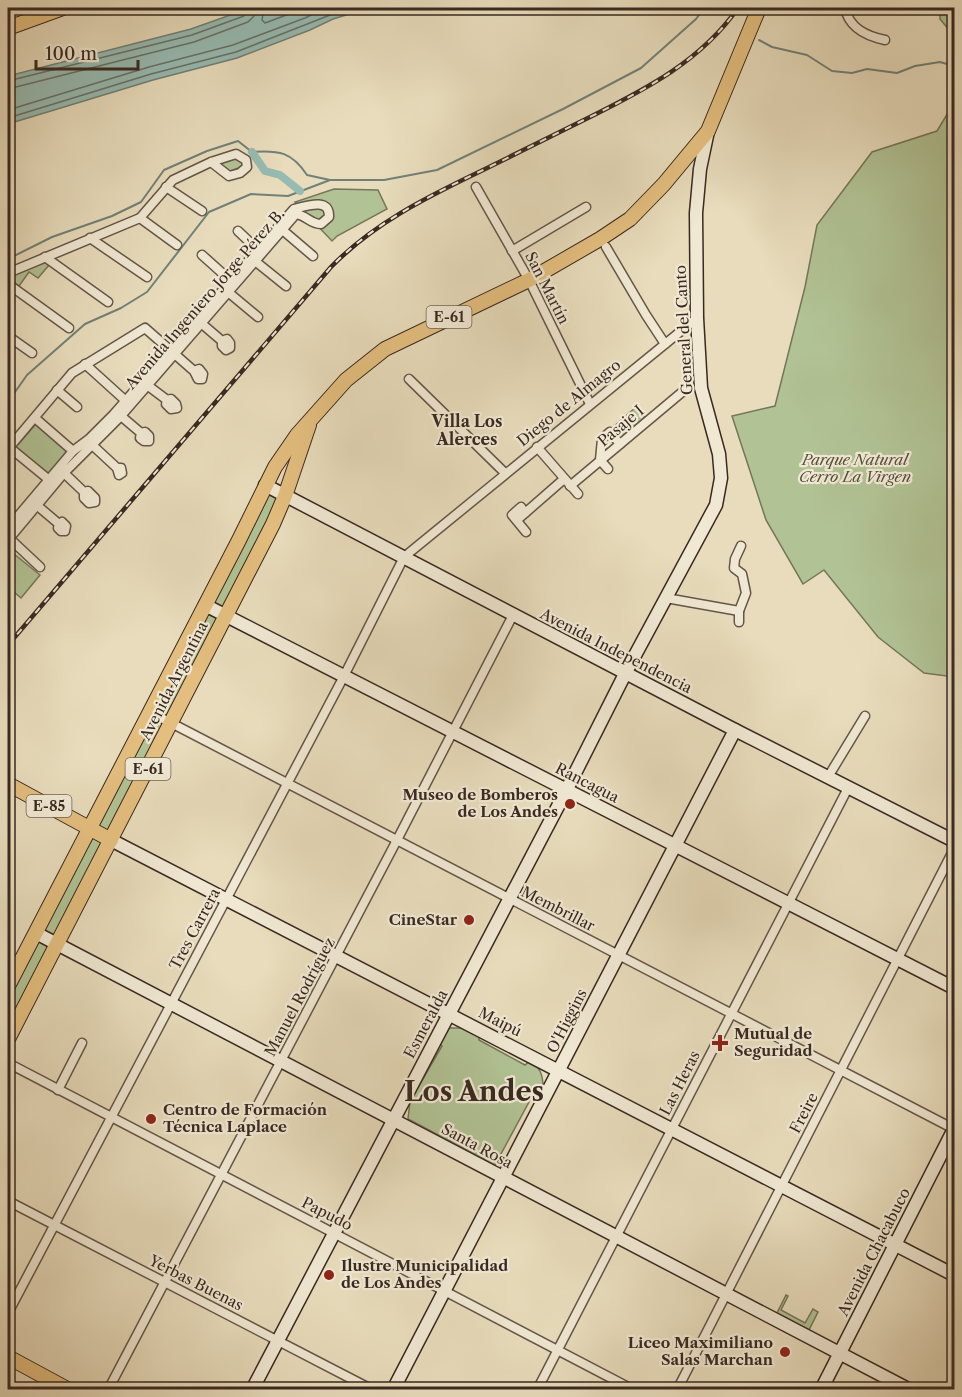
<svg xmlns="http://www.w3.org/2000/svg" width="962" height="1397" font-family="'Libre Caslon Text',serif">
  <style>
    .green { fill: #b1c294; stroke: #75765a; stroke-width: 1.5 }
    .water { fill: #97bbb2; stroke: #718178; stroke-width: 1.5 }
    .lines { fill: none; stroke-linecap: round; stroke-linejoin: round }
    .shore { stroke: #68726a; stroke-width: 1.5 }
    .stream { stroke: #718178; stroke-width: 2 }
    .canal { stroke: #97bbb2; stroke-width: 8 }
    .minor-casing { stroke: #655648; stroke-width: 11 }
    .secondary-casing { stroke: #392921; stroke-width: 15 }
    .primary-casing { stroke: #392921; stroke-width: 16 }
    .trunk-casing { stroke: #392921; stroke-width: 16 }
    .minor { stroke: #f0e8d3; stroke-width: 8 }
    .secondary { stroke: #f0e8d3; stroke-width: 12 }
    .primary { stroke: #e4be7e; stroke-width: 14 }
    .trunk { stroke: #e4be7e; stroke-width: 14 }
    .rail-casing { stroke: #392921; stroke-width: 4.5 }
    .rail { stroke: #f0e8d3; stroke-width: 2; stroke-dasharray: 7; stroke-linecap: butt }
    .poi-dot { fill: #8f2418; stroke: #f0e8d3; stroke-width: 2 }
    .labels { text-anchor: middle; stroke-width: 4.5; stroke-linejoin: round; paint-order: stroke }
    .shield { fill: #f0e8d3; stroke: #706256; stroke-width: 1.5 }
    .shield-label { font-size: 14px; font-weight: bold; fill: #392921 }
    .street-label { font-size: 15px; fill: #392921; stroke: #f0e8d3 }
    .park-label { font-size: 15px; font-style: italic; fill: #574f3e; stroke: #f0e8d3 }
    .poi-label { font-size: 15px; font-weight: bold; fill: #392921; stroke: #f0e8d3; text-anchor: end }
    .neighbourhood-label { font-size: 16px; font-weight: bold; fill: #392921; stroke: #f0e8d3 }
    .town-label { font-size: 27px; font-weight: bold; fill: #392921; stroke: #f0e8d3 }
  </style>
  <rect width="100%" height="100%" fill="#e8dcbc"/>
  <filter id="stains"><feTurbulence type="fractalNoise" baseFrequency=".00333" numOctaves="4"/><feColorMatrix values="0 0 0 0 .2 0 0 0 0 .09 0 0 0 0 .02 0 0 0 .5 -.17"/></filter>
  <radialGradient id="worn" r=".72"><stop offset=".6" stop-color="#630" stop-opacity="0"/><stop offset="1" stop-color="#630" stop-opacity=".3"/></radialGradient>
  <g class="green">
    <path d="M 940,8 L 954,8 L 954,36 L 940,19 Z"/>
    <path d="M 954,103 L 954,677 L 924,673 L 878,637 L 824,570 L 803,584 L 766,520 L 732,416 L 775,406 L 805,287 L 817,225 L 872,152 L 937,131 Z"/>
    <path d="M 235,157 L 241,160 L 244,166 L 228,172 L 220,166 L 220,162 Z"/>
    <path d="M 334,189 L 378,190 L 387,209 L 337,236 L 332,241 L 295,202 Z"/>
    <path d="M 44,261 L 50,264 L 38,278 L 29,272 L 19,286 L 8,279 L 8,277 Z"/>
    <path d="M 636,407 L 645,418 L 620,438 L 612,428 Z"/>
    <path d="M 36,424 L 69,450 L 47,476 L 15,448 Z"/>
    <path d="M 267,491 L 283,498 L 8,1028 L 8,990 Z"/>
    <path d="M 8,549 L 40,575 L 21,598 L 8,587 Z"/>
    <path d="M 449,1028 L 466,1028 L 479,1034 L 479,1040 L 525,1065 L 530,1061 C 540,1067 543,1075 543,1087 L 535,1091 L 495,1165 L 408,1119 L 410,1101 L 442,1046 L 440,1044 Z"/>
    <path d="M 786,1295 L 788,1296 L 781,1310 L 805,1323 L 813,1309 L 818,1312 L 809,1330 L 777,1313 Z"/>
  </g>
  <path class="water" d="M 250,8 L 369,8 L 333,19 L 310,30 L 237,58 L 153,80 L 8,124 L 8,76 L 191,29 Z"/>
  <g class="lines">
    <g class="shore">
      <path d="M 264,8 L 262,20 L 265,23 L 305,8"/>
      <path d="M 8,81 L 192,35 L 244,16 L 248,8"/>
      <path d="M 8,89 L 194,42 L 248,22 L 254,16 L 255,8"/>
      <path d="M 8,110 L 149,67 L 233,45 L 305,18 L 325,8"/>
      <path d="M 8,118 L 151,74 L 236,52 L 348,8"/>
    </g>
    <g class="stream">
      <path d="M 759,40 L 772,47 L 807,55 L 832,71 L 852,73 L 867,69 L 897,73 L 915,66 L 940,62 L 954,66"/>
      <path d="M 8,259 L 52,237 L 112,216 L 141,202 L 164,170 L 207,151 L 238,141 L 252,152 C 279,150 292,152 307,175 L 330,180"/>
      <path d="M 8,402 L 27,375 L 85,324 L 121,308 L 147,292 L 209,212 L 251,194 L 288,196 L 330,180 L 384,180 L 437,170 L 563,109 L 641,68 L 696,19 L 704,8"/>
    </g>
    <path class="canal" d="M 252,152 L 265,171 L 280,175 L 300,191"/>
    <defs>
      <g id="minor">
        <path d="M 845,8 C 849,28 866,36 885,40"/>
        <path d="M 166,187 L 202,211"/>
        <path d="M 476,187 L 529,280 L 590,404"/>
        <path d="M 140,218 L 177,245"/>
        <path d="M 279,227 L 313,256"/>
        <path d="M 238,231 L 257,249"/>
        <path d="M 90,238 L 147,277"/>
        <path d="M 606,247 L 646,315 L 665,344"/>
        <path d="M 512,251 L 586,207"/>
        <path d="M 202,255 L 231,281 L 228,292 L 258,317"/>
        <path d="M 45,257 L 108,302"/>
        <path d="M 255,261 L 286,286"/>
        <path d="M 8,273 L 140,218 L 173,180 L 211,162 L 236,154 L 246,160 L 247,167 L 240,173 L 229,176 L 211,162"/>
        <path d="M 8,284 L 69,328"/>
        <path d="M 201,323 L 222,341 L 222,346 L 226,350 L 230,348 L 230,343 L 227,339 L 222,341"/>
        <path d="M 8,336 L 32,353"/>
        <path d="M 85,364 L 127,402"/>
        <path d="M 409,379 L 505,473"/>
        <path d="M 147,385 L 167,400 L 166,404 L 171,409 L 177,408 L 176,404 L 171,399 L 167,400"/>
        <path d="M 57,390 L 77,407"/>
        <path d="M 121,416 L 141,433 L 140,438 L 144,441 L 149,441 L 149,436 L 145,432 L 141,433"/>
        <path d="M 35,418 L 73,451"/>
        <path d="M 89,442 L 117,468 L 119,475 L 122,473 L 121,468 L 117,468"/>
        <path d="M 9,447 L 48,479"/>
        <path d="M 537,447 L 578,494"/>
        <path d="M 8,449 L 72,373 L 145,328 L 194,371 L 198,379 L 202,379 L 203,374 L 199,369 L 194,371"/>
        <path d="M 608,469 L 600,460 L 602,439 L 610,432 L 620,444"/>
        <path d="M 64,473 L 84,492 L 84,498 L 89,503 L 95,502 L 95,498 L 88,491 L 84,492"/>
        <path d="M 570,486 L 687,388"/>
        <path d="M 33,502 L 59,524 L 58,528 L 61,531 L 65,531 L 66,526 L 62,522 L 59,524"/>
        <path d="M 525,513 L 521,507 L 512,515 L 526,532"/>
        <path d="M 517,520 L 564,479"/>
        <path d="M 8,528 L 73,451 L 89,439 L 114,414 L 294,209 C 306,206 330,197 329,217 L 321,224 C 310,224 306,215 296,214 L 121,416 L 64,473 L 8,540"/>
        <path d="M 8,537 L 40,567"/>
        <path d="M 666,598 L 739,611 L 746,593 L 742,574 L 734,568 L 735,559 L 741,546"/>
        <path d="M 739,622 L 739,611"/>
        <path d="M 150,712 L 954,1129"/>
        <path d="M 828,777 L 865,716"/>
        <path d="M 8,1063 L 634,1390"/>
        <path d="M 58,1090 L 82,1043"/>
        <path d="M 8,1201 L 373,1390"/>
        <path d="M 8,1313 L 344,676 L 404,557 L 697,318"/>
        <path d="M 108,1390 L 397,840 L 513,615"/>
        <path d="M 537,1390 L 848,788"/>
        <path d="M 677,1390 L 954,849"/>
      </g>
      <g id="secondary">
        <path d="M 265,485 L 735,730 L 954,841"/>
        <path d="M 205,605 L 954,988"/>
        <path d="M 111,840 L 954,1275"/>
        <path d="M 36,933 L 910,1390"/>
        <path d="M 252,1390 L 567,789 L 626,672 L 716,505 L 721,478 L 719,454 L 701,388 L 697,318 L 696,213 L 700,169 L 708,131"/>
        <path d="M 393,1390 L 735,730"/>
        <path d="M 821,1390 L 954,1129"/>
      </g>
      <g id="primary">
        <path d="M 8,784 L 111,840"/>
        <path d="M 8,986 L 239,540 L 275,467 L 297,435 L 346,380 L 385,349 L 529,280 L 600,239 L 630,219 L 664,184 L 708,131 L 759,8"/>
        <path d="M 8,1039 L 273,524 L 285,496 L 309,425"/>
        <path d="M 8,1357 L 69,1390"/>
      </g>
      <path id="trunk" d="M 8,28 L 63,8"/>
    </defs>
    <use href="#minor" class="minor-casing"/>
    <use href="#secondary" class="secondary-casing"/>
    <use href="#primary" class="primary-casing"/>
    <use href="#trunk" class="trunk-casing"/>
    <use href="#minor" class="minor"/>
    <use href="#secondary" class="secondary"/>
    <use href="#primary" class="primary"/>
    <use href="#trunk" class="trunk"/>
    <defs>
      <path id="rail" d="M 8,645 L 331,267 C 373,224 425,198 479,172 C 516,154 553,135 590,117 C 646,89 701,61 738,8"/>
    </defs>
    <use href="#rail" class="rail-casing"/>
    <use href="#rail" class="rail"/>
  </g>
  <g class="poi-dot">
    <circle cx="570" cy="804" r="6"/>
    <circle cx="469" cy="920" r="6"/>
    <path d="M717 1034h6v6h6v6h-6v6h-6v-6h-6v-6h6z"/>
    <circle cx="151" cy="1119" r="6"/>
    <circle cx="329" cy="1275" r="6"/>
    <circle cx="785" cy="1352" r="6"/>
  </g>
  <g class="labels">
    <g class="shield">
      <rect x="426.5" y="306" width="45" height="22" rx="4.5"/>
      <rect x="125.5" y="758" width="45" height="22" rx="4.5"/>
      <rect x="26.5" y="795" width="45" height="22" rx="4.5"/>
    </g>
    <g class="shield-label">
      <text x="449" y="322">E-61</text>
      <text x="148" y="774">E-61</text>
      <text x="49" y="811">E-85</text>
    </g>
    <g class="street-label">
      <text transform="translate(547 288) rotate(63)" y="5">San Martín</text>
      <text transform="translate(205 299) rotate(-49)" y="5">Avenida Ingeniero Jorge Pérez B.</text>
      <text transform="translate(684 330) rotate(-93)" y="5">General del Canto</text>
      <text transform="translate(569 403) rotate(-39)" y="5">Diego de Almagro</text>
      <text transform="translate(621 426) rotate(-40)" y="5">Pasaje I</text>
      <text transform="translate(616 651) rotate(27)" y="5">Avenida Independencia</text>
      <text transform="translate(174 681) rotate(-63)" y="5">Avenida Argentina</text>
      <text transform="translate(587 783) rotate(27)" y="5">Rancagua</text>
      <text transform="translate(558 909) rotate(27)" y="5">Membrillar</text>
      <text transform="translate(195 929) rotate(-62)" y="5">Tres Carrera</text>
      <text transform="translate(300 997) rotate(-62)" y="5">Manuel Rodríguez</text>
      <text transform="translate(567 1021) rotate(-63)" y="5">O'Higgins</text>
      <text transform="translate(500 1022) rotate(27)" y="5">Maipú</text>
      <text transform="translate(426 1024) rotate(-62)" y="5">Esmeralda</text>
      <text transform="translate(680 1083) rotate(-63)" y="5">Las Heras</text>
      <text transform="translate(804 1113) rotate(-63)" y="5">Freire</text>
      <text transform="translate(477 1146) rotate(28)" y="5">Santa Rosa</text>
      <text transform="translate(327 1214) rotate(27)" y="5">Papudo</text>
      <text transform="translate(874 1252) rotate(-63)" y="5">Avenida Chacabuco</text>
      <text transform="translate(196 1283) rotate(27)" y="5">Yerbas Buenas</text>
    </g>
    <g class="park-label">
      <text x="855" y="465">Parque Natural<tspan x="855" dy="17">Cerro La Virgen</tspan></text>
    </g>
    <g class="poi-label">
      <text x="558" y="800">Museo de Bomberos<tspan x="558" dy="17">de Los Andes</tspan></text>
      <text x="457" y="925">CineStar</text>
      <text x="734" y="1039" text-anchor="start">Mutual de<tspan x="734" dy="17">Seguridad</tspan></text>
      <text x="163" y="1115" text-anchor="start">Centro de Formación<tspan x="163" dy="17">Técnica Laplace</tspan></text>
      <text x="341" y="1271" text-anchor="start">Ilustre Municipalidad<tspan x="341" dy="17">de Los Andes</tspan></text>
      <text x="773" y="1348">Liceo Maximiliano<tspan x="773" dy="17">Salas Marchan</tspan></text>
    </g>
    <g class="neighbourhood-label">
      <text x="467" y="427">Villa Los<tspan x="467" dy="18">Alerces</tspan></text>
    </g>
    <g class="town-label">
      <text x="474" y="1101">Los Andes</text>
    </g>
  </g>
  <rect width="962" height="1397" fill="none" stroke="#e8dcbc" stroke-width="30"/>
  <rect x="9" y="9" width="944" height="1379" fill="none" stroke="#392921" stroke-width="3"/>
  <rect x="15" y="15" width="932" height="1367" fill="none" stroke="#392921" stroke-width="1.5"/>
  <path d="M36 60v9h102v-9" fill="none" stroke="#392921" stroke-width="3"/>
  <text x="45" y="60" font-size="18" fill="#392921" stroke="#f0e8d3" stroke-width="4.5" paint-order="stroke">100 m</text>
  <rect width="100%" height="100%" filter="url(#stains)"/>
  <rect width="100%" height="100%" fill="url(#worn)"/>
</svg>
